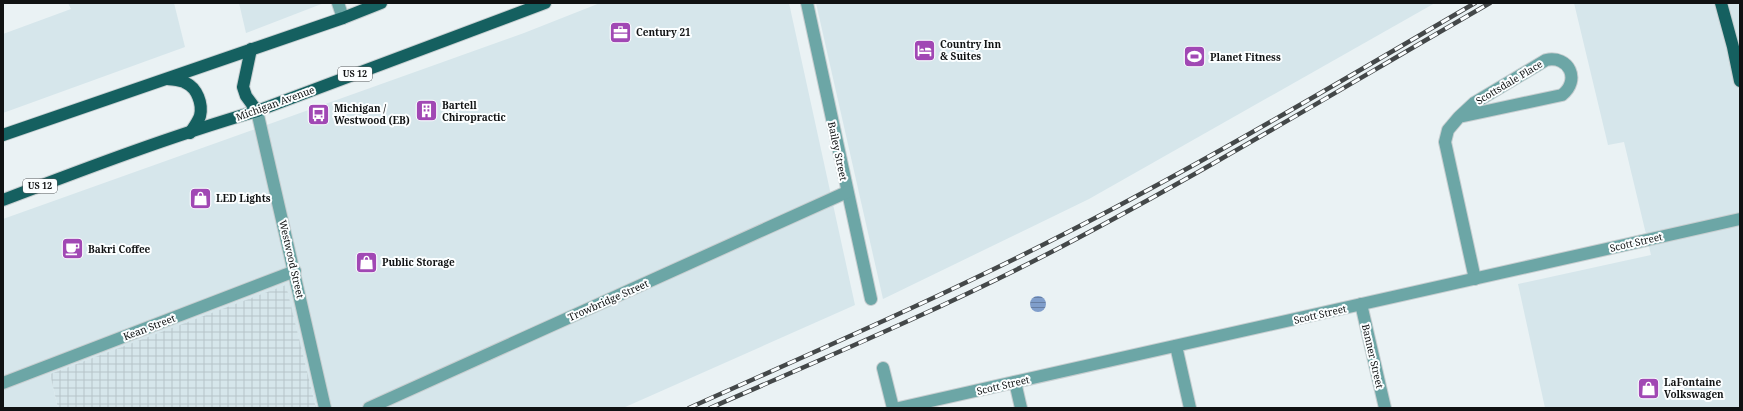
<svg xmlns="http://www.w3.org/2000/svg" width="1743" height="411" font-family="'Noto Serif',serif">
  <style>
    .built { fill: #d6e6eb }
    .industrial { fill: url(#industrial-grid) }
    .water { fill: url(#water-rules) }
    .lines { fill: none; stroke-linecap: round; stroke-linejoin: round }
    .minor-casing { stroke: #c7ced0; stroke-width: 14 }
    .major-casing { stroke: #c7ced0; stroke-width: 14 }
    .minor { stroke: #6ca6a6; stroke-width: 12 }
    .major { stroke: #156060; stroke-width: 12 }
    .rail-casing { stroke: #444849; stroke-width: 4.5 }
    .rail { stroke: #fbfeff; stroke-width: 3; stroke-dasharray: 9; stroke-linecap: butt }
    .labels { text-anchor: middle; stroke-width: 4; stroke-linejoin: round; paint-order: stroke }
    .shield { fill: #fbfeff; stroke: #56595a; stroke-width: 1 }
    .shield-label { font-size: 9px; font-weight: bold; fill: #101213 }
    .poi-label { font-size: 10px; font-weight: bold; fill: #101213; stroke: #fbfeff; text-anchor: start }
    .street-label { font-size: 10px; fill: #101213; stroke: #fbfeff }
  </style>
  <defs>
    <pattern id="industrial-grid" width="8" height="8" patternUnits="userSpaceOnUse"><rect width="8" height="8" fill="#d6e6eb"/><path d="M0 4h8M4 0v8" fill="none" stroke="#b7c4c9"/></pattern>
    <pattern id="water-rules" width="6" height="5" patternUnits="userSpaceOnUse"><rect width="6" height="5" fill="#809ecb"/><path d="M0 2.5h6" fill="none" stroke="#677fa4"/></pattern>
  </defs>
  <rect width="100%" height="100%" fill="#eaf2f4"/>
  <g class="built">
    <path d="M 68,3 L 174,3 L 185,47 L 3,113 L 3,34 L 71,9 Z"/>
    <path d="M 239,3 L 324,3 L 246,33 Z"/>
    <path d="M 600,3 L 789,3 L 855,305 L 623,408 L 316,408 L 286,286 L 50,374 L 58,408 L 3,408 L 3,219 L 524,33 Z"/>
    <path d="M 816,3 L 1435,3 L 1089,199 L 883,299 Z"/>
    <path d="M 1574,3 L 1740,3 L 1740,408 L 1545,408 L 1518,284 L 1651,255 L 1624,142 L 1608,145 Z"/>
  </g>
  <path class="industrial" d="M 286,285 L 316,408 L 58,408 L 50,374 Z"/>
  <circle class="water" cx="1038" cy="304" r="8"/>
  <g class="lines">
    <defs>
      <g id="minor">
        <path d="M 338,3 L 343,18"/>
        <path d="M 807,3 L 871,299"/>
        <path d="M 257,111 L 325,408"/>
        <path d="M 1459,117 L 1474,103 L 1546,60 C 1569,55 1581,80 1562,95 L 1459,117 L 1448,130 L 1445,142 L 1475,279"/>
        <path d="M 1361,304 L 1385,408"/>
        <path d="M 1176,346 L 1190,408"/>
        <path d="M 883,368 L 893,408"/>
        <path d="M 1015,382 L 1021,408"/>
        <path d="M 3,383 L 295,271"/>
        <path d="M 369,408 L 847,192"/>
        <path d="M 899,408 L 1740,219"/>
      </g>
      <g id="major">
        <path d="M 1721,3 L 1733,47 L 1740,81"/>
        <path d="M 251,49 L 243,87 L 246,96 L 257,111"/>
        <path d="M 168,79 C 174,80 181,80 186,83 C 197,88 203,104 200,116 C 198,122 194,127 190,133"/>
        <path d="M 3,135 L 343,18 L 381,3"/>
        <path d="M 3,200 C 87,168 171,136 257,111 L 545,3"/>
      </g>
    </defs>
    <use href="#minor" class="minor-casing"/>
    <use href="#major" class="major-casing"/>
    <use href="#minor" class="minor"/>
    <use href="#major" class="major"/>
    <defs>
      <g id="rail">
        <path d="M 689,408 C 816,351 944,296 1068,232 C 1207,161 1341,81 1475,3"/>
        <path d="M 710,408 C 827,357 946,307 1059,248 C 1206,171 1347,85 1490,3"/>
      </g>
    </defs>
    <use href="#rail" class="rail-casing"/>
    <use href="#rail" class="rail"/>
  </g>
  <defs>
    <symbol id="office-square" viewBox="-11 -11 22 22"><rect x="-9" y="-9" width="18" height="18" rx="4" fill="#a148b4" stroke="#fbfeff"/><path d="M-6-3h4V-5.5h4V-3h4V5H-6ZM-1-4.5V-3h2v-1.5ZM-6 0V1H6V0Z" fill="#fff"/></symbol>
    <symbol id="hotel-square" viewBox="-11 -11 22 22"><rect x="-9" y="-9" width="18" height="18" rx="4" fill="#a148b4" stroke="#fbfeff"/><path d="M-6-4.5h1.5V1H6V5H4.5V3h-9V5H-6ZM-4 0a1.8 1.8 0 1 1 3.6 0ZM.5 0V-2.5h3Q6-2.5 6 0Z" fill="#fff"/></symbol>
    <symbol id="stadium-square" viewBox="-11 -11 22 22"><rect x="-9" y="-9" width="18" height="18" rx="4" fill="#a148b4" stroke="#fbfeff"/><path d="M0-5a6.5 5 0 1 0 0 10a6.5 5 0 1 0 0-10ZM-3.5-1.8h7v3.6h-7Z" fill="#fff"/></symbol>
    <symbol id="building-square" viewBox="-11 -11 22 22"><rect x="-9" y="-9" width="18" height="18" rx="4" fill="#a148b4" stroke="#fbfeff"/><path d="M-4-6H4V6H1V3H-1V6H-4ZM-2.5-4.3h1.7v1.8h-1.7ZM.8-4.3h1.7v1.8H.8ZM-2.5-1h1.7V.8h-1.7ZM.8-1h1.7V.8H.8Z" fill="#fff"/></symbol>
    <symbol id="bus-square" viewBox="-11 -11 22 22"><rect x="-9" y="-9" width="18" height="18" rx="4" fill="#a148b4" stroke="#fbfeff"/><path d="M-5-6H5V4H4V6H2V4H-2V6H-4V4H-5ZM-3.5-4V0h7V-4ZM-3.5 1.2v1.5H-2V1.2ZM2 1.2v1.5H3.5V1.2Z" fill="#fff"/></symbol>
    <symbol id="shop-square" viewBox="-11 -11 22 22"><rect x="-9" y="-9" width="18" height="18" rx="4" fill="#a148b4" stroke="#fbfeff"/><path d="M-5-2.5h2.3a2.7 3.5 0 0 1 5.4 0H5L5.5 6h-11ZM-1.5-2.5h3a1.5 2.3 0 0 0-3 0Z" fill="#fff"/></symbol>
    <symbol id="cafe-square" viewBox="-11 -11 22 22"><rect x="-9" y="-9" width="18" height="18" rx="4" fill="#a148b4" stroke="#fbfeff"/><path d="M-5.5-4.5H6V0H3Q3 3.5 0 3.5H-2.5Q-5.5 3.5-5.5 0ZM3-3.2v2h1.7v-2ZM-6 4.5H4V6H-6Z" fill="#fff"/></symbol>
  </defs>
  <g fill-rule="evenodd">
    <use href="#office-square" x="608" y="20" width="25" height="25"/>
    <use href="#hotel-square" x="912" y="38" width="25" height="25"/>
    <use href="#stadium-square" x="1182" y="44" width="25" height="25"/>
    <use href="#building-square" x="414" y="98" width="25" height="25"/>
    <use href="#bus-square" x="306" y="102" width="25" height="25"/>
    <use href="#shop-square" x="188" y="186" width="25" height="25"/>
    <use href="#cafe-square" x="60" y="236" width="25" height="25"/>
    <use href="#shop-square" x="354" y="250" width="25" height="25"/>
    <use href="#shop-square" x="1636" y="376" width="25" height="25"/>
  </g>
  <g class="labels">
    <g class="shield">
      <rect x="338" y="67" width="34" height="14" rx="3"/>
      <rect x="23" y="179" width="34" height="14" rx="3"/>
    </g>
    <g class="shield-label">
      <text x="355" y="77">US 12</text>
      <text x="40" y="189">US 12</text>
    </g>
    <g class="poi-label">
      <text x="636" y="36">Century 21</text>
      <text x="940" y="48">Country Inn<tspan x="940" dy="12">&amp; Suites</tspan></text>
      <text x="1210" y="61">Planet Fitness</text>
      <text x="442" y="109">Bartell<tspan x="442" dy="12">Chiropractic</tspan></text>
      <text x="334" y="112">Michigan /<tspan x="334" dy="12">Westwood (EB)</tspan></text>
      <text x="216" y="202">LED Lights</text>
      <text x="88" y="253">Bakri Coffee</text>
      <text x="382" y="266">Public Storage</text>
      <text x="1664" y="386">LaFontaine<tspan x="1664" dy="12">Volkswagen</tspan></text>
    </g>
    <g class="street-label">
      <text transform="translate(1509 82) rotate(-31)" y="4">Scottsdale Place</text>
      <text transform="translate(275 103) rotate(-20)" y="4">Michigan Avenue</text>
      <text transform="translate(838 151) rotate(78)" y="4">Bailey Street</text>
      <text transform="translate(1636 242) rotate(-13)" y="4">Scott Street</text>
      <text transform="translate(292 259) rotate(77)" y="4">Westwood Street</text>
      <text transform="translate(608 300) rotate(-24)" y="4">Trowbridge Street</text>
      <text transform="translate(1320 314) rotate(-13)" y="4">Scott Street</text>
      <text transform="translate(149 327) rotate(-21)" y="4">Kean Street</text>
      <text transform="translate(1373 356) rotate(77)" y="4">Banner Street</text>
      <text transform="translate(1003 385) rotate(-13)" y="4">Scott Street</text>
    </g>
  </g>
  <rect width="1743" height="411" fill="none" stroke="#101213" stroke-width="8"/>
</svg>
